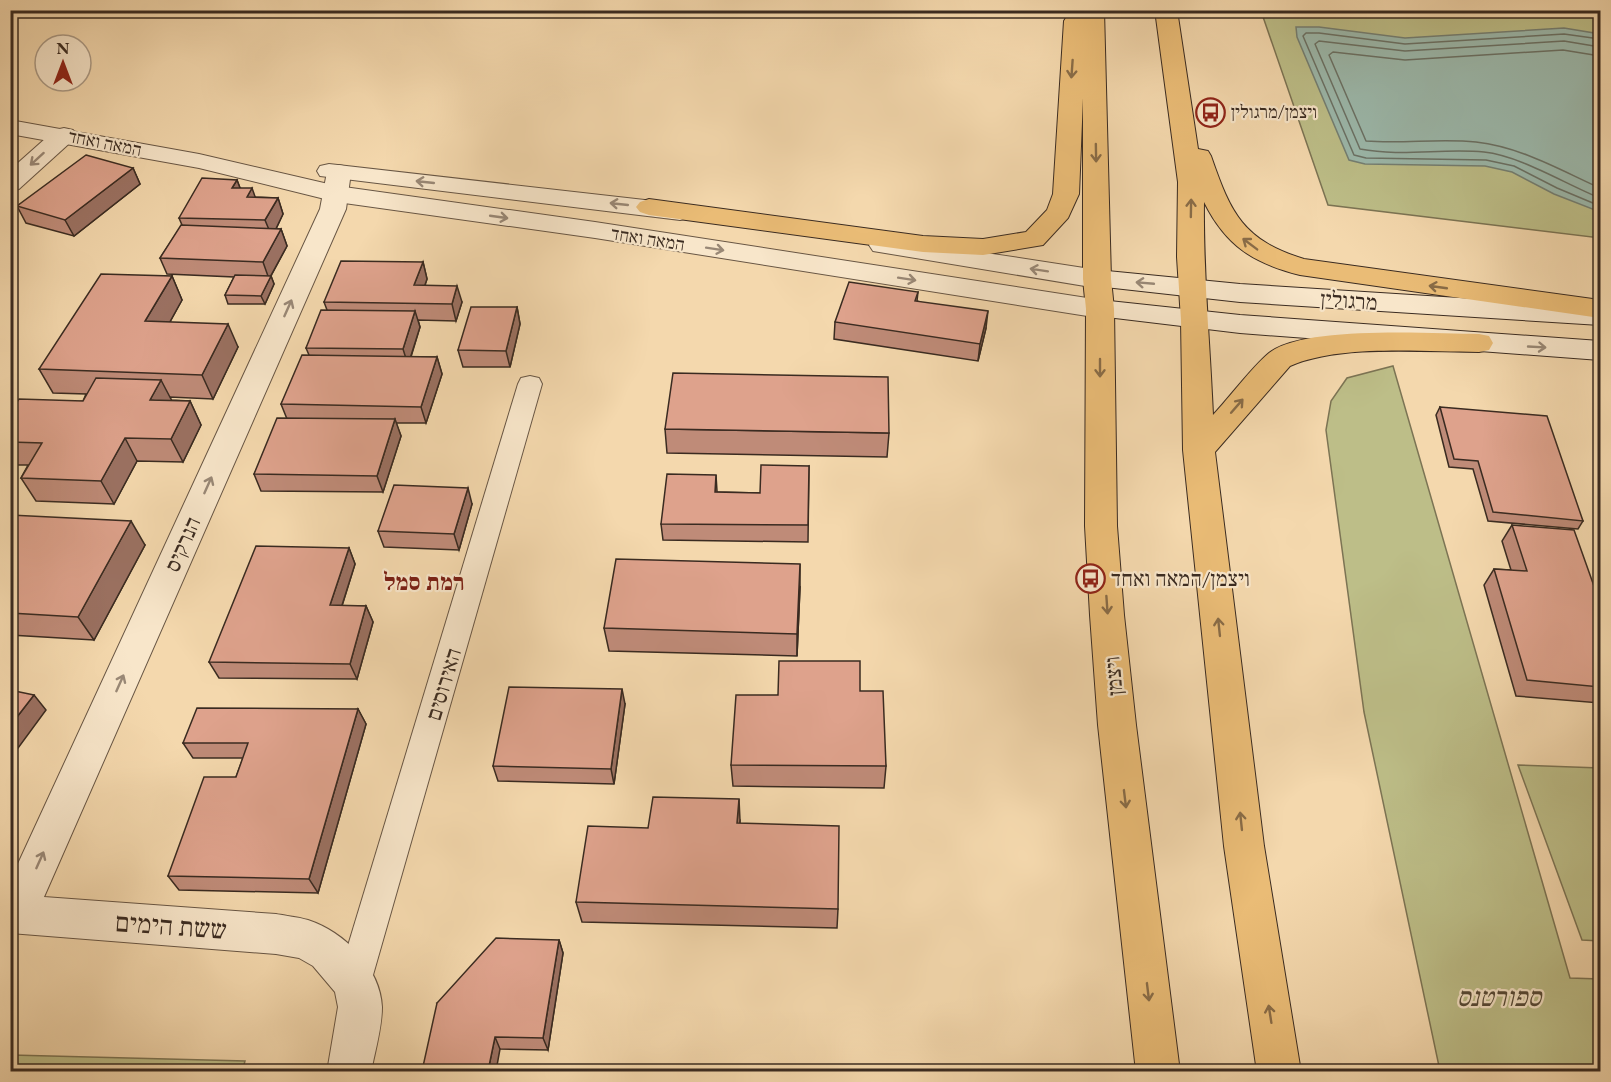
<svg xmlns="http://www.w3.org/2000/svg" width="1611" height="1082" font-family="'EB Garamond','Frank Ruhl Libre',serif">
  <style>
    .green { fill: #bdbe88; stroke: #7c7454; stroke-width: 1.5 }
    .water { fill: #9cb9ac; stroke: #758074; stroke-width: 1.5 }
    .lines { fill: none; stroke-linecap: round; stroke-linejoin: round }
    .shore { stroke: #6b7266; stroke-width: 1.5 }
    .service-casing { stroke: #685644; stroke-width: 2 }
    .minor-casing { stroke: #685644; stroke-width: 2 }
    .tertiary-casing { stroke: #685644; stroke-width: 2 }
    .secondary-casing { stroke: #3a2b21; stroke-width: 2 }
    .primary-casing { stroke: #3a2b21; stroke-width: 2 }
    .service { fill: #f8e6ca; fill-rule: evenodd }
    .minor { fill: #f8e6ca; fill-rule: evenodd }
    .tertiary { fill: #f8e6ca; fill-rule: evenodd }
    .secondary { fill: #f8e6ca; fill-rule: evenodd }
    .primary { fill: #eabc76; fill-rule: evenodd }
    .wall { fill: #bf8b78; stroke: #3a2b21; stroke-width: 1.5 }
    .shaded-wall { fill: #9b7162; stroke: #3a2b21; stroke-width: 1.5 }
    .building { fill: #dea28c; stroke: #3a2b21; stroke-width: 1.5 }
    .oneway { stroke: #896c47 }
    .oneway2 { stroke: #998876 }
    .labels { text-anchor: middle; stroke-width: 4.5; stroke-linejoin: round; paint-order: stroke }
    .far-poi-label { font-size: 18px; fill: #3a2b21; stroke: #f8e6ca; text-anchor: start }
    .far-street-label { font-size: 18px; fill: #3a2b21; stroke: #f8e6ca }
    .street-label { font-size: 22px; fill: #3a2b21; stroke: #f8e6ca }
    .poi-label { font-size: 22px; fill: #3a2b21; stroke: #f8e6ca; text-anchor: start }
    .neighbourhood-label { font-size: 24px; font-weight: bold; fill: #7a1f14; stroke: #f8e6ca }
    .near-street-label { font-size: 27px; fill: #3a2b21; stroke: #f8e6ca }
    .near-park-label { font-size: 27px; font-style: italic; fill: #544836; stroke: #f8e6ca }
  </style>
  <rect width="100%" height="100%" fill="#f4d8ad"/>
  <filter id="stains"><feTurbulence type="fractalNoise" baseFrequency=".00333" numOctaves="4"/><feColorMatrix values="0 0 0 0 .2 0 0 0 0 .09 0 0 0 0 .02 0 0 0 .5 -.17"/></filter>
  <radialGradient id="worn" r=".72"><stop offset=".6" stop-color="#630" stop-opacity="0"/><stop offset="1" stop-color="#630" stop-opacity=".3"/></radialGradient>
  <g class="green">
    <path d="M 1261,11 L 1600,11 L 1600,238 L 1328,205 Z"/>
    <path d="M 1393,366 L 1570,978 L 1600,979 L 1600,1071 L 1440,1071 L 1364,712 L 1326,430 L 1331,401 L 1347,378 Z"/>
    <path d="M 1518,765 L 1600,768 L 1600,941 L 1582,940 Z"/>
    <path d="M 10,1055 L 11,1055 L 245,1061 L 242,1072 L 11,1072 Z"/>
  </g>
  <path class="water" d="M 1296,27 L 1319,27 L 1405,38 L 1564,28 L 1600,34 L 1600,212 L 1554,194 L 1512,172 L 1485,166 L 1365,164 L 1349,160 L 1297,37 Z"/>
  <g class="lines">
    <g class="shore">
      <path d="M 1600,39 L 1564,34 L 1405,44 L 1319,33 L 1306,33 L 1303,36 L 1354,155 L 1366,158 L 1486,160 L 1514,166 L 1557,188 L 1600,206"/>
      <path d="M 1600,47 L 1564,41 L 1405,51 L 1319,41 L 1315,44 L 1360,149 C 1402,157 1443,148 1484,152 C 1521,156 1565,184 1600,198"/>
      <path d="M 1600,56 L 1563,50 L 1405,60 L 1333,52 L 1329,55 L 1366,141 C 1403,144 1440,138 1476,142 C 1521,147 1560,170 1600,188"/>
    </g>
    <defs>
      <path id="service" d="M 530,376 L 539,378 L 542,384 L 371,982 L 366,994 L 354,999 L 342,994 L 337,982 L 518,384 L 521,378 Z"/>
      <g id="minor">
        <path d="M 64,128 L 73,130 L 76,135 L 73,140 L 19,189 L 10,191 L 10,170 L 55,130 Z"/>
        <path d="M 339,165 L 348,167 L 351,172 L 346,209 L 44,897 L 276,914 C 286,916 298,917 308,920 C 344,932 380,967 382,1007 C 382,1028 375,1051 371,1072 L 327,1072 L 338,1007 L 335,992 L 313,966 L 299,958 L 276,954 L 10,933 L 10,881 L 320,209 L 327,172 L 330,167 Z"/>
      </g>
      <g id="tertiary">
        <path d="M 10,120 L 199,154 L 337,186 L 595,222 L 1100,300 L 1110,303 L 1114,309 L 1110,315 L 1100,318 L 595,238 L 337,202 L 199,168 L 10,134 Z"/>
        <path d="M 329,164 L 680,204 L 689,207 L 693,212 L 689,217 L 680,220 L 320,176 L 317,171 L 320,166 Z"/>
        <path d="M 882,237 L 1097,270 L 1107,273 L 1111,279 L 1107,285 L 1097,288 L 873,251 L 869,245 L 873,239 Z"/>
      </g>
      <g id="secondary">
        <path d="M 1097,270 L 1240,284 L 1600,307 L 1600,325 L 1240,302 L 1087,285 L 1083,279 L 1087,273 Z"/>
        <path d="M 1100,300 L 1240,315 L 1600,341 L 1600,360 L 1240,333 L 1090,315 L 1086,309 L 1090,303 Z"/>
      </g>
      <g id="primary">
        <path d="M 1082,10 L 1104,10 L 1111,279 L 1114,309 L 1117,526 L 1124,615 L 1136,725 L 1180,1072 L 1136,1072 L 1098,725 L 1090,615 L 1085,526 L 1086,309 L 1083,279 L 1083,98 L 1079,194 L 1068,218 L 1043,245 L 983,255 L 923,252 L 649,215 L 640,212 L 636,207 L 640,202 L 649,199 L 923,236 L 983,239 L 1026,232 L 1047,210 L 1053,194 L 1064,21 L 1067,16 L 1075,15 L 1082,16 Z"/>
        <path d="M 1155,10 L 1177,10 L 1198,149 L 1208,151 L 1211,156 C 1231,214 1243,240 1304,259 L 1600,300 L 1600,318 L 1300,275 C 1253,263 1226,246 1204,202 C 1203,273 1210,344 1213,415 C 1230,397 1251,368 1269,353 C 1305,325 1432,334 1479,334 L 1489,336 L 1493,343 L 1489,350 L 1479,352 C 1423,352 1341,344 1290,366 L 1215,452 L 1264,846 L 1301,1072 L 1257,1072 L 1224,846 L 1183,450 L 1181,320 L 1177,257 L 1178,182 Z"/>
      </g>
    </defs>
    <use href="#service" class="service-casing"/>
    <use href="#minor" class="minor-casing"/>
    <use href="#tertiary" class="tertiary-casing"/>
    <use href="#secondary" class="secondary-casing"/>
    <use href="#primary" class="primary-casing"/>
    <use href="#service" class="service"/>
    <use href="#minor" class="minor"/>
    <use href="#tertiary" class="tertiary"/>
    <use href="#secondary" class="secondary"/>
    <use href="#primary" class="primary"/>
  </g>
  <g class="wall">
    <path d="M 133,168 L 140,184 L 74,236 L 26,223 L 17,206 Z"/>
    <path d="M 237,180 L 240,188 L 255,197 L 278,198 L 283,214 L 276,229 L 281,229 L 287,246 L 271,276 L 274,284 L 265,304 L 228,304 L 225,295 L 234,277 L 167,274 L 160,258 L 182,225 L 179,218 Z"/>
    <path d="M 423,262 L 427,279 L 425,285 L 462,302 L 456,321 L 418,320 L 420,327 L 411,357 L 437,357 L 442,374 L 426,423 L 396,423 L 401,436 L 383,492 L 261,491 L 254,474 L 287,419 L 281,404 L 309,355 L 306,348 L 327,310 L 324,302 Z"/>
    <path d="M 172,276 L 182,300 L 170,322 L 238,347 L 213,399 L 170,397 L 171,400 L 190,401 L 201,425 L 183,462 L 137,461 L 114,504 L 36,501 L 21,478 L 28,465 L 10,465 L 10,412 L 83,401 L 86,394 L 53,393 L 39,369 Z"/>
    <path d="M 918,292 L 917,301 L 986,328 L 978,361 L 834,339 L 835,322 Z"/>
    <path d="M 517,307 L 520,324 L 510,367 L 463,367 L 458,350 Z"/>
    <path d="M 1440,407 L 1583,521 L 1578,529 L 1488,521 L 1473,469 L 1449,467 L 1436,415 Z"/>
    <path d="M 665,429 L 889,433 L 887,457 L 667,453 Z"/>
    <path d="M 1600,449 L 1600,459 L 1598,453 Z"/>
    <path d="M 809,466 L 808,542 L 663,540 L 661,524 L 717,492 L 760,493 Z"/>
    <path d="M 472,504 L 459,550 L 384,547 L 378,531 Z"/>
    <path d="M 10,515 L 145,545 L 94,640 L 10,635 Z"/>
    <path d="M 1512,525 L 1600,603 L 1600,703 L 1516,696 L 1484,585 L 1494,569 L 1511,570 L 1502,541 Z"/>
    <path d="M 349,548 L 355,564 L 342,606 L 366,606 L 373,622 L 357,679 L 219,678 L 209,662 Z"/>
    <path d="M 800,587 L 797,656 L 609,651 L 604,628 Z"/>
    <path d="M 860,691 L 886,766 L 884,788 L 733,786 L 731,765 L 778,695 Z"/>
    <path d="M 625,704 L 614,784 L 498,781 L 493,766 Z"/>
    <path d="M 358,709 L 366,724 L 318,893 L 179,890 L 168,876 L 236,777 L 243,758 L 193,758 L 183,743 Z"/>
    <path d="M 740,820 L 740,823 L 838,909 L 837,928 L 582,922 L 576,902 L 648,828 Z"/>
    <path d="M 559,940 L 563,953 L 548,1050 L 500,1049 L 437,1003 Z"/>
  </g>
  <g class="shaded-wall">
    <path d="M 133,168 L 140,184 L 74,236 L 65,220 Z"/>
    <path d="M 237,180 L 243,196 L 232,188 Z"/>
    <path d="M 252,188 L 258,205 L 247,197 Z"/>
    <path d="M 278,198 L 283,214 L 272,237 L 265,220 Z"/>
    <path d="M 281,229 L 287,246 L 269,279 L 263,262 Z"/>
    <path d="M 423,262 L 427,279 L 419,302 L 414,285 Z"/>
    <path d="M 172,276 L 182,300 L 157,345 L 145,321 Z"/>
    <path d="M 271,276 L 274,284 L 265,304 L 261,296 Z"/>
    <path d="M 457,286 L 462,302 L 456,321 L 452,304 Z"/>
    <path d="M 517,307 L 520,324 L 510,367 L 506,351 Z"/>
    <path d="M 415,311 L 420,327 L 408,365 L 403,349 Z"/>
    <path d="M 988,311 L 986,328 L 978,361 L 980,344 Z"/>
    <path d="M 228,324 L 238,347 L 213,399 L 202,375 Z"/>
    <path d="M 437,357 L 442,374 L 426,423 L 421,407 Z"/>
    <path d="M 161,380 L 173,403 L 150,400 Z"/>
    <path d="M 190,401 L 201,425 L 183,462 L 171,439 Z"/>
    <path d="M 395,419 L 401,436 L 383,492 L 377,476 Z"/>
    <path d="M 125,438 L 137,461 L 114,504 L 101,481 Z"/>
    <path d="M 716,475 L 717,491 L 716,509 L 715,492 Z"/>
    <path d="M 468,488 L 472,504 L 459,550 L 454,534 Z"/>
    <path d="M 131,521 L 145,545 L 94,640 L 78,617 Z"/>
    <path d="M 349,548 L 355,564 L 337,621 L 330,605 Z"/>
    <path d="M 800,564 L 800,587 L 797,656 L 797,634 Z"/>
    <path d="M 366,606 L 373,622 L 357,679 L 350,664 Z"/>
    <path d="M 622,689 L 625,704 L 614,784 L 611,769 Z"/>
    <path d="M 34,695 L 46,710 L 10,759 L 10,726 Z"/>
    <path d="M 358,709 L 366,724 L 318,893 L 309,879 Z"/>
    <path d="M 739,799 L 740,820 L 738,844 L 737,823 Z"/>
    <path d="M 559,940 L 563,953 L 548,1050 L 543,1038 Z"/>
    <path d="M 495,1037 L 500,1049 L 496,1071 L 488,1071 Z"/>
  </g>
  <g class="building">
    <path d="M 86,155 L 133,168 L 65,220 L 17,206 Z"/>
    <path d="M 202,178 L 237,180 L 232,188 L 252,188 L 247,197 L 278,198 L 265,220 L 179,218 Z"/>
    <path d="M 181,225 L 281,229 L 263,262 L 160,258 Z"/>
    <path d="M 341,261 L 423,262 L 414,285 L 457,286 L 452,304 L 324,302 Z"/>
    <path d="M 101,274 L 172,276 L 145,321 L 228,324 L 202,375 L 39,369 Z"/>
    <path d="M 235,275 L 271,276 L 261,296 L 225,295 Z"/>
    <path d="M 849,282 L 918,292 L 915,301 L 988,311 L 980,344 L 835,322 Z"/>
    <path d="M 471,307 L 517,307 L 506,351 L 458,350 Z"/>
    <path d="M 321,310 L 415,311 L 403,349 L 306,348 Z"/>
    <path d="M 302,355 L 437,357 L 421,407 L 281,404 Z"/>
    <path d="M 673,373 L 888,377 L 889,433 L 665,429 Z"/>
    <path d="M 96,378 L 161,380 L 150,400 L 190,401 L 171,439 L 125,438 L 101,481 L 21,478 L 42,443 L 10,442 L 10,412 L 19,399 L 83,401 Z"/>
    <path d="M 1440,407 L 1547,416 L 1583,521 L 1493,512 L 1478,461 L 1454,459 Z"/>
    <path d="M 277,418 L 395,419 L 377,476 L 254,474 Z"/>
    <path d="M 761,465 L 809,466 L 808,525 L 661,524 L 667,474 L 716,475 L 715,492 L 760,493 Z"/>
    <path d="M 394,485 L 468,488 L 454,534 L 378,531 Z"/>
    <path d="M 10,515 L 131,521 L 78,617 L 10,613 Z"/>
    <path d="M 1512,525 L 1574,530 L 1600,603 L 1600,687 L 1527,680 L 1494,569 L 1527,571 Z"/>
    <path d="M 256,546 L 349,548 L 330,605 L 366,606 L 350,664 L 209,662 Z"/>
    <path d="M 616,559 L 800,564 L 797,634 L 604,628 Z"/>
    <path d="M 779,661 L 860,661 L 860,691 L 883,691 L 886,766 L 731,765 L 736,695 L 778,695 Z"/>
    <path d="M 509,687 L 622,689 L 611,769 L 493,766 Z"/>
    <path d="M 10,690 L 34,695 L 10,726 Z"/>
    <path d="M 197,708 L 358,709 L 309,879 L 168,876 L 204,777 L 236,777 L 248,743 L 183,743 Z"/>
    <path d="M 653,797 L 739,799 L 737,823 L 839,826 L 838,909 L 576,902 L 588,826 L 648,828 Z"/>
    <path d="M 496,938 L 559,940 L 543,1038 L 495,1037 L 488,1071 L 422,1071 L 437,1003 Z"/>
  </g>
  <defs><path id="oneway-shaft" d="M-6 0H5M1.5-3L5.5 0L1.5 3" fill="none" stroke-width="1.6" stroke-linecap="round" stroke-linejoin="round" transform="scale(1.5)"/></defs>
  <g class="oneway">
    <use href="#oneway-shaft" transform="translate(1072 69) rotate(94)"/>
    <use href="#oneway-shaft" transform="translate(1096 153) rotate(89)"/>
    <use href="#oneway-shaft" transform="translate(1191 208) rotate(-89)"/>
    <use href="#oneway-shaft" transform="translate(1250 244) rotate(-143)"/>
    <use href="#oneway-shaft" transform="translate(1438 287) rotate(-172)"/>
    <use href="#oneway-shaft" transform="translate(1100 368) rotate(90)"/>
    <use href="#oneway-shaft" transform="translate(1237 406) rotate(-49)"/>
    <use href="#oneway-shaft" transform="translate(1107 605) rotate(86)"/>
    <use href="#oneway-shaft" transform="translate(1219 627) rotate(-96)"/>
    <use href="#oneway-shaft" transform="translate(1125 799) rotate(83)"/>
    <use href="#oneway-shaft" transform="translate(1241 821) rotate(-96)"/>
    <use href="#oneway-shaft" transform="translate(1148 992) rotate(83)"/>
    <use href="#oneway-shaft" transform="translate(1270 1014) rotate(-99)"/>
  </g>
  <g class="oneway2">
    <use href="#oneway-shaft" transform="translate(37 159) rotate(138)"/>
    <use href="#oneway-shaft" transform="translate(425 182) rotate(-174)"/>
    <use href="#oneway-shaft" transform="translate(619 204) rotate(-174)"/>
    <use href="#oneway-shaft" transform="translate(499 217) rotate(8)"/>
    <use href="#oneway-shaft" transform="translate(715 249) rotate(9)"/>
    <use href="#oneway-shaft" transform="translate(1039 270) rotate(-171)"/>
    <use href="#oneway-shaft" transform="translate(907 279) rotate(9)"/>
    <use href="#oneway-shaft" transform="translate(1145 283) rotate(-175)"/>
    <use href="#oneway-shaft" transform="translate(288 308) rotate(-66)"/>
    <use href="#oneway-shaft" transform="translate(1537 347) rotate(3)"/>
    <use href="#oneway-shaft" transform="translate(208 485) rotate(-66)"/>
    <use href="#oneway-shaft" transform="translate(120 683) rotate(-66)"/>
    <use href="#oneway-shaft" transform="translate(40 860) rotate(-66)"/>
  </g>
  <defs>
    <symbol id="bus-ring" viewBox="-11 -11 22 22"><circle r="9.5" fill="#f8e6ca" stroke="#8f2418" stroke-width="1.5"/><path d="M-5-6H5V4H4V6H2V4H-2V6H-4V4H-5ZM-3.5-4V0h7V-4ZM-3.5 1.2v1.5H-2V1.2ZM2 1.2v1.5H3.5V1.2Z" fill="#8f2418"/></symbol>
  </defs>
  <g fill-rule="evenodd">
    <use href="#bus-ring" x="1194" y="96" width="33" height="33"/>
    <use href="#bus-ring" x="1074" y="562" width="33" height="33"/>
  </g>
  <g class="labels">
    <g class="far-poi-label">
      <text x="1231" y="118">ויצמן/מרגולין</text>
    </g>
    <g class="far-street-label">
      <text transform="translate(105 143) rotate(11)" y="6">המאה ואחד</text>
      <text transform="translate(648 239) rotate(9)" y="6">המאה ואחד</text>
    </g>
    <g class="street-label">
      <text transform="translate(1349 300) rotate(4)" y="8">מרגולין</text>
      <text transform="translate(182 544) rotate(-66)" y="8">הנרקיס</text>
      <text transform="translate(1113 676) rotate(-95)" y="8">ויצמן</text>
      <text transform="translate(443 684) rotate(-73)" y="8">האירוסים</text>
    </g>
    <g class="poi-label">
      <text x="1111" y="586">ויצמן/המאה ואחד</text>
    </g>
    <g class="neighbourhood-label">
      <text x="424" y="590">רמת סמל</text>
    </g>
    <g class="near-street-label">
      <text transform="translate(171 926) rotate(4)" y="9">ששת הימים</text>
    </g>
    <g class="near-park-label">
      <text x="1499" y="1006">ספורטנס</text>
    </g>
  </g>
  <rect width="1611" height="1082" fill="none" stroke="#f4d8ad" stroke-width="36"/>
  <rect x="12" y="12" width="1587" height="1058" fill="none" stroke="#3a2b21" stroke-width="3"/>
  <rect x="18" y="18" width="1575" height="1046" fill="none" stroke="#3a2b21" stroke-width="1.5"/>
  <g transform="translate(63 63)"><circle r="28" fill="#f8e6ca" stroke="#ac9b86" stroke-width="1.5"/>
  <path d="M0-4.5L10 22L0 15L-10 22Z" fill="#8f2418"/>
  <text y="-9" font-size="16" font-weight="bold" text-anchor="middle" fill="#3a2b21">N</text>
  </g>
  <rect width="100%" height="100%" filter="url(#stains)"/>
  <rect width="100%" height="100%" fill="url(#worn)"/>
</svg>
